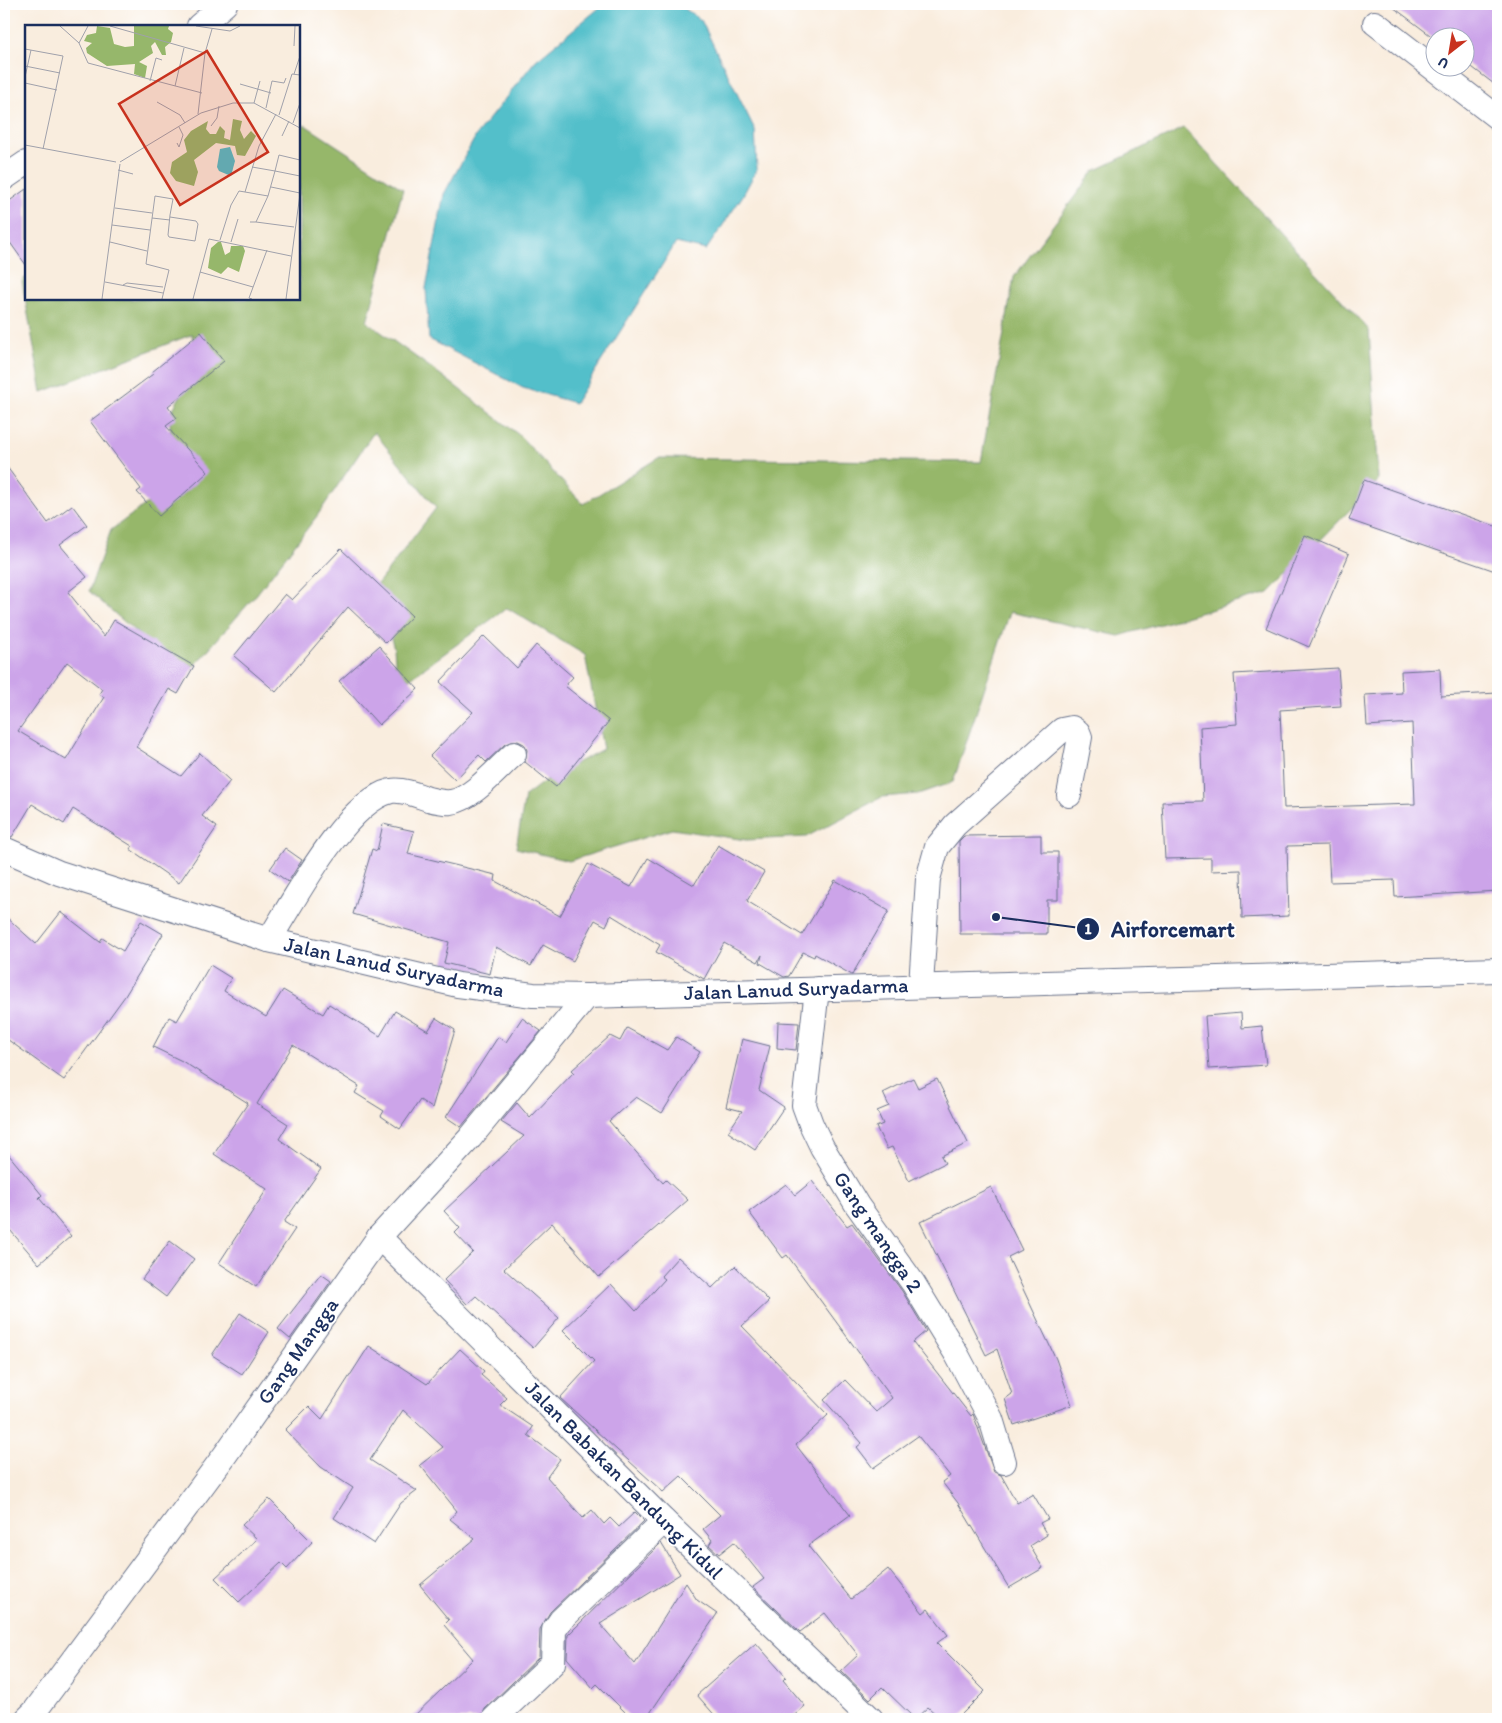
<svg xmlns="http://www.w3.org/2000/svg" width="1502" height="1723" font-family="Itim,sans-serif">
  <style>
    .forest { fill: #96b76b; stroke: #587364 }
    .water { fill: #52bfca; stroke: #367794 }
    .building { fill: #cca4e9; fill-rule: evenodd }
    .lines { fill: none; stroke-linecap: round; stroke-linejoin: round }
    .street-casing { stroke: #69728b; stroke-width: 26 }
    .street { stroke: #fff; stroke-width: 24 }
    .labels { text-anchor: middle; stroke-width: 4; stroke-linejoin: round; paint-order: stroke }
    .street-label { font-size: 21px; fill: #1b2f5e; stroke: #fff }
    .inset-road { fill: none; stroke: #a0a1ab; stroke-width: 1 }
    .view { fill: #c8321e; fill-opacity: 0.15; stroke: #c8321e; stroke-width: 2.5 }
    .inset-edge { fill: none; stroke: #1b2f5e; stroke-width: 2.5 }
    .leader { fill: none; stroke: #1b2f5e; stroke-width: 2 }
    .callout-dot { fill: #1b2f5e; stroke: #fff; stroke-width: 2 }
    .mark-label { font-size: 15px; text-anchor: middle; font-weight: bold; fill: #fff }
    .callout-label { font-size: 22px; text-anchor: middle; font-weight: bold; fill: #1b2f5e; stroke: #fff; stroke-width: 4; stroke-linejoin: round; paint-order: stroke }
  </style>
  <rect width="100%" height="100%" fill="#fff"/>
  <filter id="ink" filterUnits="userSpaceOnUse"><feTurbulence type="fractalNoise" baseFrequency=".02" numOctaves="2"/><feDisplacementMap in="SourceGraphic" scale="10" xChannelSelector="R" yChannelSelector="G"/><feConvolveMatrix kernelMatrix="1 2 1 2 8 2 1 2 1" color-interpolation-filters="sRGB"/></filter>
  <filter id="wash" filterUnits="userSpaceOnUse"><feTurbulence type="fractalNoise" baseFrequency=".0096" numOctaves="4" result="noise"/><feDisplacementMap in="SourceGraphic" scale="20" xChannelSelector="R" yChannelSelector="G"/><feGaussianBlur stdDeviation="1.12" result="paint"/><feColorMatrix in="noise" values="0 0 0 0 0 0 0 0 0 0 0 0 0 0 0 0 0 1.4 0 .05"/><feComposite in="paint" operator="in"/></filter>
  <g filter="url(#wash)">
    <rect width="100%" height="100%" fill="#f9edde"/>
    <path class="forest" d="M 305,125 L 403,189 L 367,322 L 441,375 L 519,435 L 583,504 L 658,458 L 981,462 L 1014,277 L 1094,171 L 1184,128 L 1369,330 L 1379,480 L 1269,593 L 1119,636 L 1010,612 L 953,782 L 918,794 L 882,797 L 806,837 L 746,840 L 672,829 L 569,861 L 516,848 L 525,796 L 550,777 L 603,749 L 585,655 L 507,608 L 397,688 L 394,648 L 375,587 L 436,508 L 374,432 L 317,516 L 256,595 L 194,666 L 184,674 L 89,591 L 111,530 L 177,481 L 169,416 L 182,393 L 193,334 L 42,392 L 22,281 L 26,277 L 26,299 L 299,299 L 299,129 Z"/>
    <path class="water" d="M 604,4 L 678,4 L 701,20 L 755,130 L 757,169 L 742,197 L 706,250 L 676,243 L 575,403 L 523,388 L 429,339 L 426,288 L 444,194 L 477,134 L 535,61 Z"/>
    <g id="blocks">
      <g class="building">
        <path d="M 1389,4 L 1498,4 L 1498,87 L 1464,61 L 1464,38 L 1434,38 Z"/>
        <path d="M 26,189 L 26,265 L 4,234 L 4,205 Z"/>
        <path d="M 201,332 L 224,361 L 168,406 L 177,418 L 166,426 L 208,472 L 159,516 L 137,492 L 141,489 L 90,421 L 153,374 L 152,372 Z"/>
        <path d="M 4,463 L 48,523 L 72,505 L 87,525 L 60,545 L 87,577 L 68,592 L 104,637 L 114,620 L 194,666 L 178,694 L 169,689 L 136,747 L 181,776 L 200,753 L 230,781 L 202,816 L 217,827 L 179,883 L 130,849 L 132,846 L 73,809 L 64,824 L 32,804 L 12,837 L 4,835 ZM 67,662 L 102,689 L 99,694 L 104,697 L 66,760 L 18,731 Z"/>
        <path d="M 1364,480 L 1498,527 L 1498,572 L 1349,520 Z"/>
        <path d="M 1305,535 L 1349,554 L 1309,647 L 1266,628 Z"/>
        <path d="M 341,549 L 412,616 L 386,643 L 348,607 L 276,692 L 234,656 L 285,594 L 292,600 Z"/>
        <path d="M 484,636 L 517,668 L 536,645 L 573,677 L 565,686 L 609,721 L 556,787 L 525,762 L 527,750 L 524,744 L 518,741 L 505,744 L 486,762 L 479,755 L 455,780 L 430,756 L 473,712 L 440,682 Z"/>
        <path d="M 379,646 L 418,689 L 379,725 L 339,681 Z"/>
        <path d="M 1338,668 L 1341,706 L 1280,710 L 1284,808 L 1415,804 L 1412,723 L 1367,726 L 1365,695 L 1402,693 L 1401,671 L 1440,669 L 1441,696 L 1498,693 L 1498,891 L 1395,897 L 1394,880 L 1330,882 L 1328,845 L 1287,846 L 1289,916 L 1242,918 L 1241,870 L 1211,871 L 1211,858 L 1165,859 L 1162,802 L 1203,801 L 1200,727 L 1237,724 L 1234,674 Z"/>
        <path d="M 383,824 L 414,831 L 408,854 L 496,875 L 495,881 L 560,916 L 588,864 L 631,887 L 648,858 L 694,885 L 718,845 L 764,872 L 747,901 L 802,935 L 835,880 L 889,911 L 852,975 L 815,954 L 814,957 L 803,952 L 789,976 L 784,977 L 760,963 L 762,955 L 758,962 L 724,943 L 704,979 L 656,952 L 660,945 L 611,915 L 606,926 L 595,920 L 573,961 L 543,945 L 531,966 L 496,947 L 490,974 L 444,963 L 449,942 L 353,914 L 372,849 L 377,851 Z"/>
        <path d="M 1041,835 L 1041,852 L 1058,852 L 1058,900 L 1047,900 L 1047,934 L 960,934 L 959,841 L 964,836 Z"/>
        <path d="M 285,848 L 302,860 L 288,882 L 270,869 Z"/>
        <path d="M 61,912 L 100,942 L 102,938 L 123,951 L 141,921 L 163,934 L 125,996 L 64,1080 L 4,1037 L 4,915 L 36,944 Z"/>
        <path d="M 210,965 L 231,978 L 224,991 L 266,1017 L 283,990 L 323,1014 L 329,1004 L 380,1036 L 395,1011 L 428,1031 L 436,1018 L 455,1030 L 432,1108 L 420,1100 L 400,1129 L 381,1116 L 384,1111 L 355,1093 L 359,1086 L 293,1045 L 257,1104 L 288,1124 L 279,1139 L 321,1169 L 284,1222 L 295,1229 L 256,1287 L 219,1263 L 267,1189 L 214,1154 L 248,1103 L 182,1061 L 153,1047 L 169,1017 L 177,1021 Z"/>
        <path d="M 1241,1013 L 1242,1028 L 1262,1026 L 1266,1065 L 1209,1069 L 1205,1016 Z"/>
        <path d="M 522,1018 L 541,1031 L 461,1127 L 446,1117 L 498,1037 L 506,1042 Z"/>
        <path d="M 778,1022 L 799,1023 L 796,1050 L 777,1048 Z"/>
        <path d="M 627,1028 L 667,1050 L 676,1037 L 700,1052 L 662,1113 L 636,1097 L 609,1121 L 663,1183 L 666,1180 L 688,1200 L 599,1277 L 552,1223 L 504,1269 L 559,1318 L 533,1348 L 476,1296 L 467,1304 L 444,1280 L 473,1252 L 455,1233 L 460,1228 L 444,1211 L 524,1136 L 501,1122 L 517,1103 L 530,1118 L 574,1072 L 572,1070 L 610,1036 L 620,1041 Z"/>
        <path d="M 742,1039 L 770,1046 L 759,1090 L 784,1107 L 755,1150 L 728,1132 L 742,1111 L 726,1107 Z"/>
        <path d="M 913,1078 L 918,1088 L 937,1079 L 968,1143 L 941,1156 L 945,1163 L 909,1181 L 892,1147 L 887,1149 L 876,1127 L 883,1124 L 877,1111 L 889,1106 L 883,1093 Z"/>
        <path d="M 4,1149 L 42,1195 L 39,1198 L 71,1236 L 39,1264 L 4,1223 Z"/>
        <path d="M 812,1181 L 847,1226 L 852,1223 L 902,1291 L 926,1331 L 913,1342 L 971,1416 L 973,1414 L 994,1472 L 1001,1475 L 1017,1503 L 1033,1494 L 1048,1519 L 1040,1523 L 1047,1535 L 1030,1546 L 1043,1568 L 1009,1588 L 958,1503 L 942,1482 L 950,1476 L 918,1436 L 873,1468 L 857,1447 L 862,1443 L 824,1400 L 845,1380 L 876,1412 L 892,1398 L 787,1255 L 783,1258 L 749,1212 L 786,1184 L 795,1195 Z"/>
        <path d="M 991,1187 L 1022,1250 L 1008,1257 L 1056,1359 L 1072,1405 L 1014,1425 L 1005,1399 L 1012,1394 L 997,1349 L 986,1355 L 920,1222 Z"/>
        <path d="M 170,1241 L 194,1259 L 166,1297 L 142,1279 Z"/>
        <path d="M 678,1257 L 712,1288 L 735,1266 L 769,1301 L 742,1326 L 828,1415 L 796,1445 L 850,1515 L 808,1546 L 851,1599 L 888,1569 L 923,1613 L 928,1609 L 948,1635 L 937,1643 L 985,1691 L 957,1719 L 941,1719 L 928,1707 L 915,1719 L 882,1687 L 870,1699 L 841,1671 L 858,1655 L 825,1613 L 800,1632 L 753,1587 L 764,1579 L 734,1542 L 719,1554 L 709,1545 L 712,1540 L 703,1529 L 720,1515 L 681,1476 L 663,1492 L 560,1398 L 594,1361 L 563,1330 L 611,1284 L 636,1311 L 665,1279 L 661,1276 Z"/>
        <path d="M 321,1274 L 331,1281 L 290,1339 L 278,1329 Z"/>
        <path d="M 240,1313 L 269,1332 L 242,1374 L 212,1355 Z"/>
        <path d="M 369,1346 L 427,1384 L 460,1349 L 484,1371 L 481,1375 L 507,1398 L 500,1405 L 533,1427 L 528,1435 L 560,1459 L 547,1477 L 583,1518 L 592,1510 L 604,1524 L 610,1518 L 619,1527 L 635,1512 L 644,1521 L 550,1612 L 540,1629 L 539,1657 L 485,1709 L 481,1719 L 411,1719 L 473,1659 L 444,1625 L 449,1620 L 420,1585 L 475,1539 L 450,1519 L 457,1511 L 420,1465 L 443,1447 L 403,1410 L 370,1460 L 417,1491 L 401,1503 L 374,1544 L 334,1518 L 353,1488 L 321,1467 L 285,1430 L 309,1406 L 322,1419 Z"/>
        <path d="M 269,1499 L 312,1542 L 287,1569 L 281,1563 L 239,1602 L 215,1578 L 257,1539 L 242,1525 Z"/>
        <path d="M 661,1543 L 680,1574 L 600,1624 L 635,1664 L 686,1583 L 697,1600 L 717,1614 L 646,1719 L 632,1719 L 597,1684 L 593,1688 L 567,1658 L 568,1635 Z"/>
        <path d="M 756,1643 L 786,1677 L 783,1680 L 805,1706 L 790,1719 L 718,1719 L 697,1695 Z"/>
      </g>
    </g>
  </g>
  <g filter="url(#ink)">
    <use href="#blocks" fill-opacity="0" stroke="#69728b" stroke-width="1"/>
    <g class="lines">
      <defs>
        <g id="street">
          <path d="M 1375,23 L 1498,118"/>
          <path d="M 199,26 L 225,4"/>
          <path d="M 4,178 L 26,163"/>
          <path d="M 4,849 L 59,873 L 269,940 L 458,985 L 533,995 L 587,996 L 1498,970"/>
          <path d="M 269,940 C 293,902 346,801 391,791 C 403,789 417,795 428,799 C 436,801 443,803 451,802 C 471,800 498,768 514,754"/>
          <path d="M 921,985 L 928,879 L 937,847 L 955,825 L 1062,730 L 1072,728 L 1078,732 L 1080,737 L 1069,795"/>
          <path d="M 817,989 L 804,1105 L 811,1124 L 822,1147 L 857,1205 L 913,1283 L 957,1355 L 991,1419 L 1004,1462"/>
          <path d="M 379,1237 L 664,1521 L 871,1719"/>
          <path d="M 27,1719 L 35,1711 L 225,1455 L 379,1237 L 470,1138 L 587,996"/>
          <path d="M 494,1719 L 553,1663 L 554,1630 L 561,1620 L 664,1521"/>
        </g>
      </defs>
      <use href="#street" class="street-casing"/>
      <use href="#street" class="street"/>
    </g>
  </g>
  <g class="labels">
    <g class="street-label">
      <text transform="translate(394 967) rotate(12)" y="7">Jalan Lanud Suryadarma</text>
      <text transform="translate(796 989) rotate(-2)" y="7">Jalan Lanud Suryadarma</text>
      <text transform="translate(878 1232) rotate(56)" y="7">Gang mangga 2</text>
      <text transform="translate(298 1351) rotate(-55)" y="7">Gang Mangga</text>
      <text transform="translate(624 1480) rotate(45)" y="7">Jalan Babakan Bandung Kidul</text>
    </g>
  </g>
  <g transform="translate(25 25)">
    <rect width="275" height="275" fill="#f9edde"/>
    <path d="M 72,1 L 85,3 L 89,19 L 100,22 L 109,21 L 109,1 L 144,1 L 143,4 L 148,8 L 146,17 L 140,22 L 141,30 L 137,30 L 130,17 L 126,21 L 128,28 L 114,37 L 122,41 L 120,53 L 109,49 L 110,39 L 82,41 L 62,28 L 61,23 L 67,18 L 59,16 L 62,10 L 71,8 ZM 208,94 L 217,96 L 215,105 L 219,114 L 226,106 L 231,111 L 220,131 L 212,130 L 210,121 L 191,118 L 169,135 L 173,147 L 169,161 L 151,156 L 145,148 L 147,137 L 162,127 L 159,115 L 166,106 L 183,96 L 181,104 L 185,109 L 191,109 L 195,101 L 200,106 L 199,113 L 205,115 ZM 193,217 L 196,217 L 200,230 L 205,227 L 206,221 L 218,221 L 220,226 L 214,247 L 203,242 L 196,249 L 183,243 L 186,223 Z" fill="#96b76b"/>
    <path d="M 205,122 L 210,136 L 206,151 L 194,146 L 192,142 L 195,124 Z" fill="#52bfca"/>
    <path class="inset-road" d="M 35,1 L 54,18M 63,1 L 54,18 L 63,38 L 177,68M 85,1 L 180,28M 171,1 L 205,6 L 215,1M 269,21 L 270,1M 0,24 L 38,31 L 18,124M 0,41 L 35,48M 269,49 L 275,31M 0,52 L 6,25M 125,56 L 131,33 L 137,35M 0,58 L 32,65M 215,59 L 246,68M 150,61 L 159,23M 132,77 L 155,90 L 160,98M 229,78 L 235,56M 241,83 L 247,56 L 259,58 L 261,53M 173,89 L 180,28 L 187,4M 251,89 L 234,121 L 220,167 L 243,171 L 250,146 L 275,151M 254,90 L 267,49 L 275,50M 268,98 L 275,78M 186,101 L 192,93 L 194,81M 257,111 L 264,96M 152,118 L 154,122 L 158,110 L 154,102M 0,120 L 91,137M 95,137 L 176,88 L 208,78 L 229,78 L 275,103M 227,142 L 250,146 L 254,130 L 275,135M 93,145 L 108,149M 246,162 L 275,168M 90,183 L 127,188M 127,193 L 145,195M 225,197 L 231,197 L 243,171M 231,197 L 269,202M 87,200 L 125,205M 195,215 L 206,180 L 214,166 L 220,167M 85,217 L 122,226M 206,217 L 213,194M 175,247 L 228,262M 80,257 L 138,268M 98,260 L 102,258 L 138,262M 77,274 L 95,139M 137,274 L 144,245 L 121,239 L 130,171 L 148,174 L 145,190 L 143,210 L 144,212 L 170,216 L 173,199 L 171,196 L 145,192M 168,274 L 184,214 L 266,231M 227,274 L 224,273 L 242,225M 261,274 L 275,169"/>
    <path class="view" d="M 182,26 L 243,127 L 155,180 L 94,79 Z"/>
    <rect width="275" height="275" class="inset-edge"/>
  </g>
  <path class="leader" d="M996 917L1088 929"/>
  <g class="callout-dot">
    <circle cx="996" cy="917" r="5"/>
    <circle cx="1088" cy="929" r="12"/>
  </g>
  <g class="mark-label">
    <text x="1088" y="934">1</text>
  </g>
  <g class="callout-label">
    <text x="1173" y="937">Airforcemart</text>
  </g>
  <rect width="1502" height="1723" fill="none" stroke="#fff" stroke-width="20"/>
  <g transform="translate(1450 52) rotate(211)"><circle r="24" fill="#ffffff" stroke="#a4acbf"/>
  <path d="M0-4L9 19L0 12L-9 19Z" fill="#c8321e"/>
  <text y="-8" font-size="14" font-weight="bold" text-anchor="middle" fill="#1b2f5e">U</text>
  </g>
</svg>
